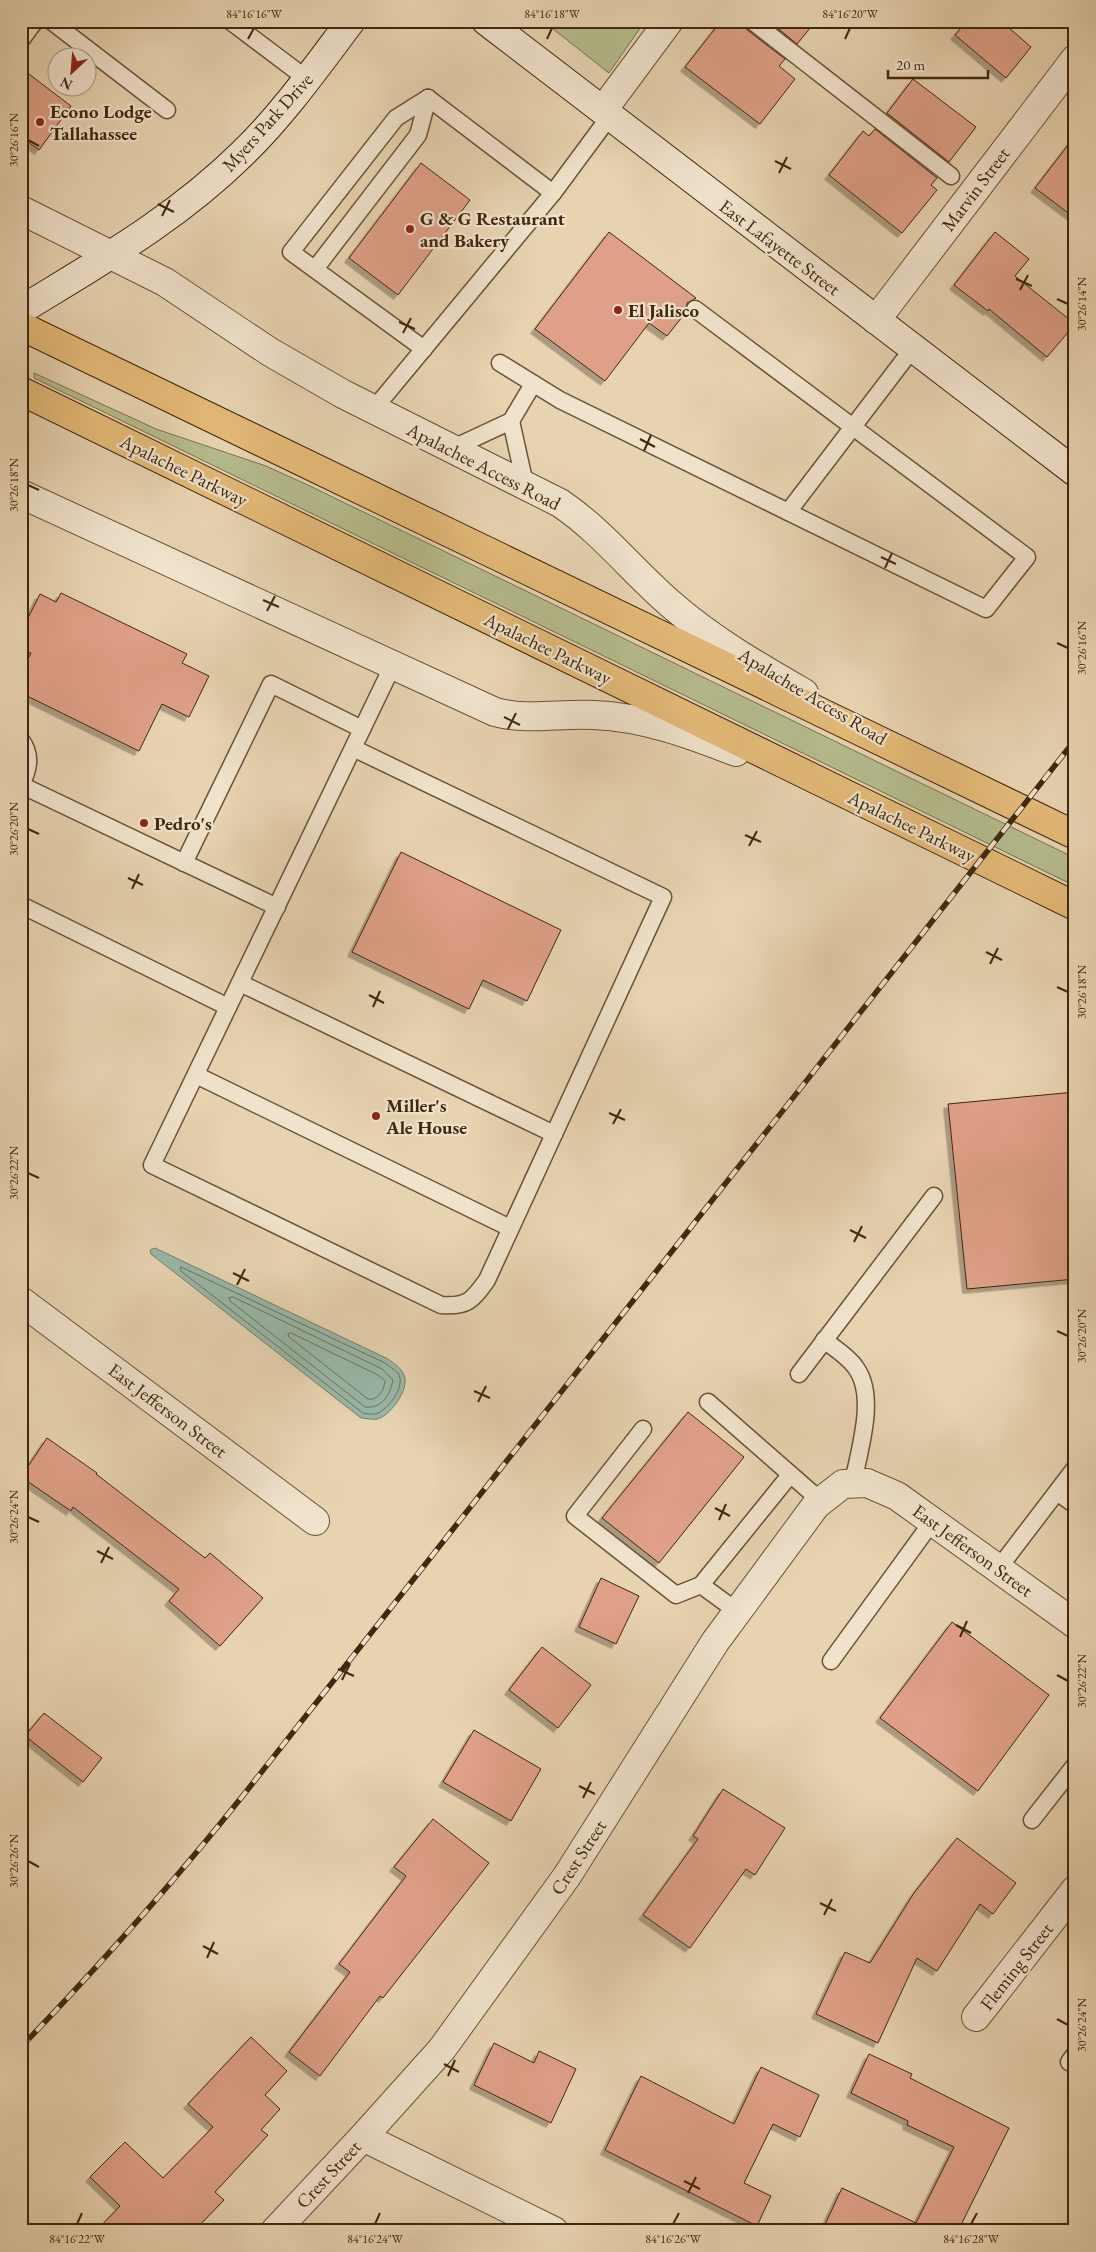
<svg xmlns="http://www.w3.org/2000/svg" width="1096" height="2252" font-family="'EB Garamond',serif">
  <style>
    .green { fill: #b5bc8d; stroke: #7a724c }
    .water { fill: #98b8a9; stroke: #747e6a }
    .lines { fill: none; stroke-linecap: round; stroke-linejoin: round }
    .shore { stroke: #6c705a; stroke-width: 1 }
    .building { fill: #dfa087; stroke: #3f280c; filter: url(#shadow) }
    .lane-casing { stroke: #695335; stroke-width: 19 }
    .street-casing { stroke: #695335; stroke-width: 30 }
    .secondary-casing { stroke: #3f280c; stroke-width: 30 }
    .primary-casing { stroke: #3f280c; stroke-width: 30 }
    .lane { stroke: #f0e2cc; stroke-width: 16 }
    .street { stroke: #f0e2cc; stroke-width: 28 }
    .secondary { stroke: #f0e2cc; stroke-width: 28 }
    .primary { stroke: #e4ba78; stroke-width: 28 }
    .rail-casing { stroke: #3f280c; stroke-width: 5.5 }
    .rail { stroke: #f0e2cc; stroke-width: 4; stroke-dasharray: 11; stroke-linecap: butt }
    .ticks { fill: none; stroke: #3f280c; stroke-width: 2 }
    .poi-dot { fill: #8f2418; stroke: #f0e2cc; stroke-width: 2 }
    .labels { text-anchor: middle; stroke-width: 4.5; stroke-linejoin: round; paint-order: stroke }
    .poi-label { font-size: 19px; font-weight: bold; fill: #3f280c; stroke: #f0e2cc; text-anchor: start }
    .street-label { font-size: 19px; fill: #3f280c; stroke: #f0e2cc }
    .neatline { fill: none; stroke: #3f280c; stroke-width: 2 }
    .ticks-label { font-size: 12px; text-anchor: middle; fill: #3f280c }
  </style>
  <defs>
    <filter id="shadow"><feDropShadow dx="-4.5" dy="4.5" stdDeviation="0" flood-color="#0004"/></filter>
  </defs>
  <rect width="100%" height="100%" fill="#e8d3b1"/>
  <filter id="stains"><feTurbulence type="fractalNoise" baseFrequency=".004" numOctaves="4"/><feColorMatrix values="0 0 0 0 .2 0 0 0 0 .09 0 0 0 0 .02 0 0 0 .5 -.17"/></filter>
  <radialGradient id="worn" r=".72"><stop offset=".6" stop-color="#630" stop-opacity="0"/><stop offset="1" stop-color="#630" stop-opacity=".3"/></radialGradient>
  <g class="green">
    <path d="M 543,21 L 645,21 L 609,73 Z"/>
    <path d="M 34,373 L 156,429 L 266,466 L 310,486 L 1075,858 L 1075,886 L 34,378 Z"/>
  </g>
  <path class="water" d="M 155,1248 L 388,1359 C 395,1364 404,1370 405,1379 C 407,1392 390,1416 377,1419 C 372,1420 366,1418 361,1418 L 151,1254 L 150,1250 Z"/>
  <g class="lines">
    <g class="shore">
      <path d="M 181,1267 L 385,1363 C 389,1366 395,1370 398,1373 C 406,1386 390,1407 378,1413 C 374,1415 368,1414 363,1413 L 181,1271 Z"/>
      <path d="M 233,1297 L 382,1369 L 393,1380 C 390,1395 382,1409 365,1407 L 230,1301 L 229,1298 Z"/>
      <path d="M 291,1333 L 378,1375 L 385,1381 C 384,1390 378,1401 368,1399 L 289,1337 L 288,1334 Z"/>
    </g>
  </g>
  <g class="building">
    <path d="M 721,21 L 742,21 L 746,29 L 785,59 L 779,66 L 795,79 L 760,124 L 685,67 Z"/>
    <path d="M 769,21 L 816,21 L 797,44 Z"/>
    <path d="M 967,21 L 1001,21 L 1031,47 L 1006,78 L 955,35 Z"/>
    <path d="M 21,68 L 71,106 L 39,150 L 21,137 Z"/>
    <path d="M 913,79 L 976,127 L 949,162 L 887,113 Z"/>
    <path d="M 875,129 L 937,178 L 931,185 L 937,190 L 902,233 L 829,175 L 863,131 L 869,136 Z"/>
    <path d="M 1075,136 L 1075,218 L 1035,188 Z"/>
    <path d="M 421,163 L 470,200 L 398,295 L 349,258 Z"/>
    <path d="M 609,232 L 696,298 L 687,303 L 686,312 L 667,336 L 649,323 L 605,381 L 535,329 Z"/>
    <path d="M 995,232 L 1029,259 L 1015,276 L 1075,324 L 1047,357 L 989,309 L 988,311 L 954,285 Z"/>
    <path d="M 61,593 L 187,654 L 182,663 L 209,676 L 189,717 L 162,704 L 139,751 L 21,693 L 21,673 L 31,653 L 21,648 L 21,632 L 40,594 L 56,602 Z"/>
    <path d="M 401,852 L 561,930 L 527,1001 L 483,980 L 469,1009 L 352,952 Z"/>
    <path d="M 1075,1092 L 1075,1279 L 967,1289 L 948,1104 Z"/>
    <path d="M 688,1412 L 744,1457 L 659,1563 L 602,1518 Z"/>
    <path d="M 47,1438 L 97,1473 L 96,1474 L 205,1558 L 210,1553 L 263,1598 L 220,1646 L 169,1601 L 179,1589 L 73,1507 L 71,1511 L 21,1477 Z"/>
    <path d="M 601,1578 L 639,1596 L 616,1644 L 579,1627 Z"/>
    <path d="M 952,1622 L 1049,1695 L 978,1791 L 880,1718 Z"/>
    <path d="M 542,1647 L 591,1685 L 558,1728 L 509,1690 Z"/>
    <path d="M 44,1713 L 102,1758 L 83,1782 L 25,1736 Z"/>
    <path d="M 474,1730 L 541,1769 L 511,1821 L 443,1782 Z"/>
    <path d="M 723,1789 L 785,1828 L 755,1875 L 746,1869 L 690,1948 L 643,1915 L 698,1839 L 693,1836 Z"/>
    <path d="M 433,1819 L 489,1863 L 383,1998 L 380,1996 L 320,2076 L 289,2052 L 350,1972 L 339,1964 L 406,1876 L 394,1867 Z"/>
    <path d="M 957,1838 L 1016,1883 L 993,1914 L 980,1904 L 937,1971 L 917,1958 L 878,2043 L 816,2014 L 845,1952 L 870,1963 L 914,1893 Z"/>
    <path d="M 251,2037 L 287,2071 L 265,2095 L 280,2109 L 261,2130 L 268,2135 L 215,2192 L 224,2200 L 194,2231 L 96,2231 L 120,2206 L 90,2177 L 125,2142 L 163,2178 L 213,2127 L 188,2104 Z"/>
    <path d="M 494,2043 L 534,2063 L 539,2051 L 576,2069 L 551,2123 L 474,2085 Z"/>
    <path d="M 869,2054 L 912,2074 L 910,2078 L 1009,2128 L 958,2231 L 822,2231 L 842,2188 L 916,2223 L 954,2147 L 907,2125 L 908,2121 L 851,2093 Z"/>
    <path d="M 761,2067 L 819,2095 L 800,2137 L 773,2124 L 744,2183 L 771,2196 L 757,2226 L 605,2150 L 641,2076 L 734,2124 Z"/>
  </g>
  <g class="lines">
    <defs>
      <g id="lane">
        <path d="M 51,21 L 167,110"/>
        <path d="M 230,21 L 307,79"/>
        <path d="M 752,21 L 951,176"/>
        <path d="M 21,40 L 35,21"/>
        <path d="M 428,98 L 553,193"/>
        <path d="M 315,269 L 418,135 L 428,98"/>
        <path d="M 424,349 L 291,252 L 396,118 L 428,98"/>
        <path d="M 500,363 L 560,400 L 986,609 L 1027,557 L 695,309"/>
        <path d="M 373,410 L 553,193 L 610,116"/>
        <path d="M 511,421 L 525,484"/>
        <path d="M 451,449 L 511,421 L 533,384"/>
        <path d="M 788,512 L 913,348"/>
        <path d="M 21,740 C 32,755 29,769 21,785"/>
        <path d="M 353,748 L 663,897 L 487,1280 C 472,1301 467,1307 441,1305 L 152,1165 L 392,667"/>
        <path d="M 21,785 L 277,907"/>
        <path d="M 184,863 L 271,684 L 362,729"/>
        <path d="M 21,905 L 228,1007"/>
        <path d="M 240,983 L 554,1134"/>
        <path d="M 196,1075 L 510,1228"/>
        <path d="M 824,1340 C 834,1348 849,1357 856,1368 C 877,1397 859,1450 853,1483"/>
        <path d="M 799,1374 L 934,1196"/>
        <path d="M 708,1402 L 821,1501"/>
        <path d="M 643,1429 L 575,1516 L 676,1595 L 701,1585 L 790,1475"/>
        <path d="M 1057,1492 L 1075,1505"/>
        <path d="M 998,1569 L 1075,1468"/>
        <path d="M 701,1585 L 738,1612"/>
        <path d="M 831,1661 L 932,1522"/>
        <path d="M 1032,1820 L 1075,1765"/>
        <path d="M 1075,2054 L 1069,2062 L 1075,2065"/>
      </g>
      <g id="street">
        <path d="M 603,110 L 669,21"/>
        <path d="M 21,210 L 165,282 L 270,352 L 343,394 L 560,503 C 603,532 634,573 673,606 C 712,640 759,667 804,693"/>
        <path d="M 876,320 L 1075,59"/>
        <path d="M 21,494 L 495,712 C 528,721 560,713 594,715 C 644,717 690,734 736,752"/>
        <path d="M 21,1301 L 315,1521"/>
        <path d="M 976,2017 L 1075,1890"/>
        <path d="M 363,2137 L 554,2231"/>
        <path d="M 275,2231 L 363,2137 L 442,2049 L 567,1876 L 715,1642 L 816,1505 L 843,1484 L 867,1483 L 897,1496 L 1075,1624"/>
      </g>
      <g id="secondary">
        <path d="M 486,21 L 1075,472"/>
        <path d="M 21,310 C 101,261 176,219 243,153 C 284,113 317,66 351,21"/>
      </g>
      <g id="primary">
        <path d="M 21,326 L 1075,835"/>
        <path d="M 21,391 L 1075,906"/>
      </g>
    </defs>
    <use href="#lane" class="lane-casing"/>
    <use href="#street" class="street-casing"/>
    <use href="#secondary" class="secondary-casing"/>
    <use href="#primary" class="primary-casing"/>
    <use href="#lane" class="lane"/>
    <use href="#street" class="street"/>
    <use href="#secondary" class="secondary"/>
    <use href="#primary" class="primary"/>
    <defs>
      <path id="rail" d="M 21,2047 C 100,1965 174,1882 245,1793 L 1075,740"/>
    </defs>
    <use href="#rail" class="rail-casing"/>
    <use href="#rail" class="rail"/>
  </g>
  <path class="ticks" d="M 248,39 L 254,28M 547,39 L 552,28M 845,39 L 850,28M 28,140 L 39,146M 775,161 L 791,169M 779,173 L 787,157M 158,204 L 174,212M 162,216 L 170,200M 1016,279 L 1032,286M 1020,290 L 1028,275M 1057,299 L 1068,304M 399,322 L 415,329M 403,333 L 411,318M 640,439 L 655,447M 644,451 L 651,435M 28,485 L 39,490M 881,557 L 896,564M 885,568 L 892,553M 263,600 L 279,607M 267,611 L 275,596M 1057,643 L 1068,648M 504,717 L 520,725M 508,729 L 516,713M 28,829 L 39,834M 745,835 L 761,842M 749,846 L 757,831M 128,878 L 143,885M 132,889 L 139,874M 986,952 L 1002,960M 990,964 L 998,948M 1057,987 L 1068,992M 369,995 L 384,1003M 373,1007 L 380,991M 609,1113 L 625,1120M 613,1124 L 621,1109M 28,1173 L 39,1178M 850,1230 L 866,1238M 854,1242 L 862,1226M 233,1273 L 249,1281M 237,1285 L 245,1269M 1057,1331 L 1068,1336M 474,1391 L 490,1398M 478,1402 L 486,1386M 715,1508 L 730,1516M 28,1517 L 39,1522M 719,1520 L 726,1504M 97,1551 L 113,1559M 101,1563 L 109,1547M 956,1625 L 971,1633M 960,1637 L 967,1621M 338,1669 L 354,1676M 1057,1675 L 1068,1681M 342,1680 L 350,1664M 579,1786 L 595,1794M 583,1798 L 591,1782M 28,1861 L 39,1867M 820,1903 L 836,1911M 824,1915 L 832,1899M 203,1946 L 218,1954M 207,1958 L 214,1942M 1057,2019 L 1068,2025M 444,2064 L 459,2072M 448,2076 L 455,2060M 684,2181 L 700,2189M 688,2193 L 696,2177M 77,2224 L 82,2213M 375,2224 L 380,2213M 673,2224 L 679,2213M 971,2224 L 977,2213"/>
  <g class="poi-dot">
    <circle cx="40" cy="122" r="5"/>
    <circle cx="410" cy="229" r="5"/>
    <circle cx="618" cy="310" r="5"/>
    <circle cx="144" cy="823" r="5"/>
    <circle cx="376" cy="1116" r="5"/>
  </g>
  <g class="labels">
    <g class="poi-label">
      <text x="50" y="118">Econo Lodge<tspan x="50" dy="22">Tallahassee</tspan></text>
      <text x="420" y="225">G &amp; G Restaurant<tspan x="420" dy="22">and Bakery</tspan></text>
      <text x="628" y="317">El Jalisco</text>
      <text x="154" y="830">Pedro's</text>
      <text x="386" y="1112">Miller's<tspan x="386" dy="22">Ale House</tspan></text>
    </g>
    <g class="street-label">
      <text transform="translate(267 122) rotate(-48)" y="7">Myers Park Drive</text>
      <text transform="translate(975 189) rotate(-53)" y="7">Marvin Street</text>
      <text transform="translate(780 247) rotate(37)" y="7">East Lafayette Street</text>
      <text transform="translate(484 466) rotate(27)" y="7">Apalachee Access Road</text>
      <text transform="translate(184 470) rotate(26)" y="7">Apalachee Parkway</text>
      <text transform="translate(548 648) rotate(26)" y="7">Apalachee Parkway</text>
      <text transform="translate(813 696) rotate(31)" y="7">Apalachee Access Road</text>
      <text transform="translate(912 826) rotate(26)" y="7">Apalachee Parkway</text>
      <text transform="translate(168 1410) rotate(37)" y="7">East Jefferson Street</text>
      <text transform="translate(973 1550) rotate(36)" y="7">East Jefferson Street</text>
      <text transform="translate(578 1857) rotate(-57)" y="7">Crest Street</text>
      <text transform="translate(1016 1966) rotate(-52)" y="7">Fleming Street</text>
      <text transform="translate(328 2174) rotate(-47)" y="7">Crest Street</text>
    </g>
  </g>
  <rect width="1096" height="2252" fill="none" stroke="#e8d3b1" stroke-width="55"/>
  <g transform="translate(72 72) rotate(206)"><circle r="24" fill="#f0e2cc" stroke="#a9987f"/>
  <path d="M0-4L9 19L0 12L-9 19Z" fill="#8f2418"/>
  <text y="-8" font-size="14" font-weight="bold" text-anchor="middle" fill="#3f280c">N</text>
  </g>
  <path d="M888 70v8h100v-8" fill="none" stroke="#3f280c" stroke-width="2.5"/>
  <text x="896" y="70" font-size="15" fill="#3f280c" stroke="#f0e2cc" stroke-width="4" paint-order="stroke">20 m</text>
  <rect x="28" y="28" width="1040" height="2196" class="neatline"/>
  <g class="ticks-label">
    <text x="254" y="18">84°16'16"W</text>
    <text x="552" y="18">84°16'18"W</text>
    <text x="850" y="18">84°16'20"W</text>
    <text transform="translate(14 140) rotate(-90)" y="4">30°26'16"N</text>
    <text transform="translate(1082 304) rotate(-90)" y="4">30°26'14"N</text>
    <text transform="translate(14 485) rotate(-90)" y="4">30°26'18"N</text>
    <text transform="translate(1082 648) rotate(-90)" y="4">30°26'16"N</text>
    <text transform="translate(14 829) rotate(-90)" y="4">30°26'20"N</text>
    <text transform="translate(1082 992) rotate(-90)" y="4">30°26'18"N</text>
    <text transform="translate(14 1173) rotate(-90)" y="4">30°26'22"N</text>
    <text transform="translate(1082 1336) rotate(-90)" y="4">30°26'20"N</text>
    <text transform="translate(14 1517) rotate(-90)" y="4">30°26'24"N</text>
    <text transform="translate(1082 1681) rotate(-90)" y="4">30°26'22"N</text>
    <text transform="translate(14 1861) rotate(-90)" y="4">30°26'26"N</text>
    <text transform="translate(1082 2025) rotate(-90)" y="4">30°26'24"N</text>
    <text x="77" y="2243">84°16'22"W</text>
    <text x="375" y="2243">84°16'24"W</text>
    <text x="673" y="2243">84°16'26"W</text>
    <text x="971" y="2243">84°16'28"W</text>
  </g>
  <rect width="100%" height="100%" filter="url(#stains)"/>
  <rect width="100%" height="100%" fill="url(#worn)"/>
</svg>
